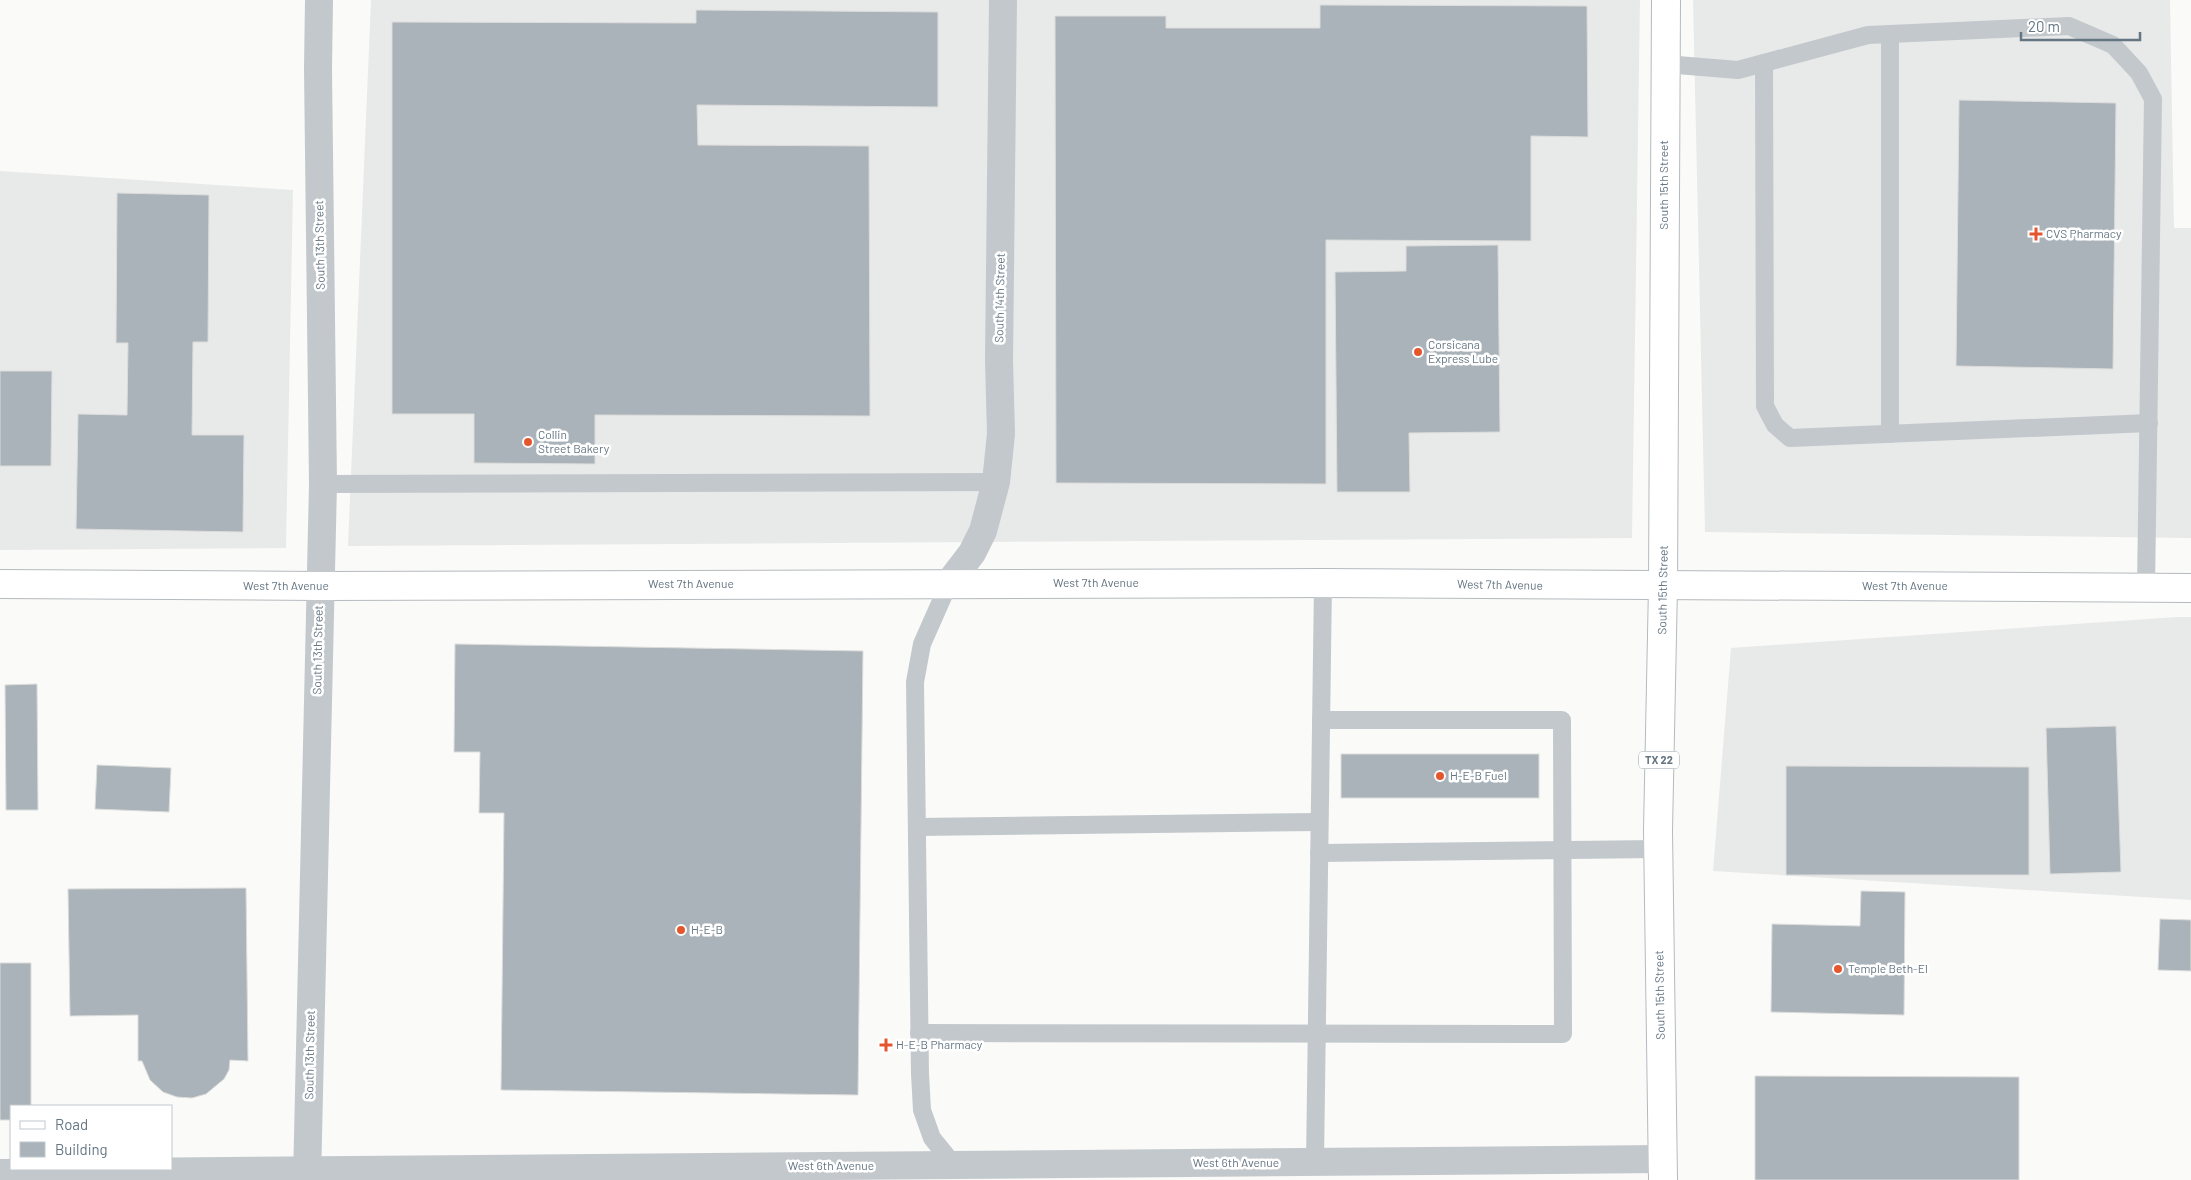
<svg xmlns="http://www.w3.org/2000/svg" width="2191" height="1180" font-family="Barlow,sans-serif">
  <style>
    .built { fill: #e8e9e9 }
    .building { fill: #aab3b9; stroke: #dcdcda }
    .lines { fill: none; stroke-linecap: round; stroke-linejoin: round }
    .secondary-casing { stroke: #b3babf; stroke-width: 30 }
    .primary-casing { stroke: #b5babe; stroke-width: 30 }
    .lane { stroke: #c3c8cc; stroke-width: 18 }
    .street { stroke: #c3c8cc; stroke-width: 28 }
    .secondary { stroke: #fff; stroke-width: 28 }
    .primary { stroke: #fff; stroke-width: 28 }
    .poi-dot { fill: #e4572e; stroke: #fff; stroke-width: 2 }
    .labels { text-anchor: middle; stroke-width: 5; stroke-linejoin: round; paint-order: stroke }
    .shield { fill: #fff; stroke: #939fa8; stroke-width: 1 }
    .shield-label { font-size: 11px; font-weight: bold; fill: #657683 }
    .street-label { font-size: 12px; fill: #657683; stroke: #fff }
    .poi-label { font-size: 12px; fill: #657683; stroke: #fff; text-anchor: start }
  </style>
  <rect width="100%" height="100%" fill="#fafaf8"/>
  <g class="built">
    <path d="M 371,0 L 1640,0 L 1632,538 L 348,546 Z"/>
    <path d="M 1693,0 L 2170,0 L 2174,228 L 2191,228 L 2191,538 L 1705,532 Z"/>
    <path d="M 0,171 L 293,190 L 286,548 L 0,550 Z"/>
    <path d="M 2177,617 L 2191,617 L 2191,900 L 1713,871 L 1731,648 Z"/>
  </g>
  <g class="building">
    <path d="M 1320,5 L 1587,6 L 1588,137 L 1531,136 L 1531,241 L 1326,240 L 1326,484 L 1056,483 L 1055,16 L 1166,16 L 1166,28 L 1320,28 Z"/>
    <path d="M 696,10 L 938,12 L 938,107 L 697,105 L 698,145 L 869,146 L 870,416 L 595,415 L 595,464 L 474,463 L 474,414 L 392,414 L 392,22 L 696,23 Z"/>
    <path d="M 1959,100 L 2116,103 L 2113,369 L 1956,366 Z"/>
    <path d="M 117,193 L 209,195 L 208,342 L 193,342 L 192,435 L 244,435 L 243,532 L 76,529 L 78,414 L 127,415 L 128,343 L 116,343 Z"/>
    <path d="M 1498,245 L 1500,432 L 1409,433 L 1410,492 L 1337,492 L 1335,272 L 1406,271 L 1406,246 Z"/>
    <path d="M 0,371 L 52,371 L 51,466 L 0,466 Z"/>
    <path d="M 455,644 L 863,651 L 858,1095 L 501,1090 L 504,813 L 479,813 L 480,752 L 454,752 Z"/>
    <path d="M 37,684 L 38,810 L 6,810 L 5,685 Z"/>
    <path d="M 2116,726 L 2121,872 L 2050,874 L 2046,728 Z"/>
    <rect x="1341" y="754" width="198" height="44"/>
    <path d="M 97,765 L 171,768 L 169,812 L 95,809 Z"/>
    <path d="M 1786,766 L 2029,767 L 2029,875 L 1786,875 Z"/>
    <path d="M 246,888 L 248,1061 L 230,1060 L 229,1070 L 224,1079 L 206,1094 L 192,1098 L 177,1097 L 163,1092 L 150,1080 L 142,1061 L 138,1061 L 138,1015 L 70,1016 L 68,889 Z"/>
    <path d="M 1861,891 L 1905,892 L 1904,1015 L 1771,1012 L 1772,924 L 1860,926 Z"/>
    <path d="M 2160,919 L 2191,920 L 2191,971 L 2158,970 Z"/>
    <path d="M 0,963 L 31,963 L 31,1106 L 11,1106 L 11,1120 L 0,1120 Z"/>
    <path d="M 1755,1076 L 2019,1077 L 2019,1180 L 1755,1180 Z"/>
  </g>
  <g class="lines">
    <defs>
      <path id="secondary" d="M 1663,586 L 1666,0"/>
      <g id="primary">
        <path d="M 0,584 L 319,586 L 1323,583 L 2191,588"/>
        <path d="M 1663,1180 L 1658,831 L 1663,586"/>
      </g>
    </defs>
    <use href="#secondary" class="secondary-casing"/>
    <use href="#primary" class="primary-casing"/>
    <g class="lane">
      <path d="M 1890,34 L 1890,434"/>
      <path d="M 1764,63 L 1765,406 L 1775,425 L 1790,438 L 2149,423"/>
      <path d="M 1665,64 L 1738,70 L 1868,35 L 2069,26 L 2113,45 L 2139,73 L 2153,99 L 2146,588"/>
      <path d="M 323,484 L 996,482"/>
      <path d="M 949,583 L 922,644 L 915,682 L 920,1074 L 922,1110 L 932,1138 L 954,1165"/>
      <path d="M 917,827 L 1319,822"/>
      <path d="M 1319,853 L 1658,849"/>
      <path d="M 919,1033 L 1563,1034 L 1562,720 L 1321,720"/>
      <path d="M 1315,1162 L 1323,583"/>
    </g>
    <g class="street">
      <path d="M 949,583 L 972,553 L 983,531 L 996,482 L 1001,434 L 999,361 L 1003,0"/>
      <path d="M 0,1173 L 1662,1159"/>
      <path d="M 307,1180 L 323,484 L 318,69 L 319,0"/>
    </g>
    <use href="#secondary" class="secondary"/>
    <use href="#primary" class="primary"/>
  </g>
  <g class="poi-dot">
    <path d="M2033.5 226.5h5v5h5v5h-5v5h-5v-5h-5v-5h5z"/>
    <circle cx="1418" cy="352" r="5"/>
    <circle cx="528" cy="442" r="5"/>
    <circle cx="1440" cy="776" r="5"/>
    <circle cx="681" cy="930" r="5"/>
    <circle cx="1838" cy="969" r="5"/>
    <path d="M883.5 1037.5h5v5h5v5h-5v5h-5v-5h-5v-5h5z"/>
  </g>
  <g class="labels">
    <rect class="shield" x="1639" y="751.5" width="40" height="17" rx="4"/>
    <g class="shield-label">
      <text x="1659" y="764">TX 22</text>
    </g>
    <g class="street-label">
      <text transform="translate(1664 185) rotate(-90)" y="4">South 15th Street</text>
      <text transform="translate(320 245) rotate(-91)" y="4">South 13th Street</text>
      <text transform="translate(1000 298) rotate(-89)" y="4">South 14th Street</text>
      <text x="1096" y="587">West 7th Avenue</text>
      <text x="691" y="588">West 7th Avenue</text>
      <text transform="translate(1500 585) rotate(1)" y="4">West 7th Avenue</text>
      <text x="286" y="590">West 7th Avenue</text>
      <text x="1905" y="590">West 7th Avenue</text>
      <text transform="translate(1663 590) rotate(-89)" y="4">South 15th Street</text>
      <text transform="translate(318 650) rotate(-89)" y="4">South 13th Street</text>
      <text transform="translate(1660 995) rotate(-91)" y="4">South 15th Street</text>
      <text transform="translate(310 1055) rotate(-89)" y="4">South 13th Street</text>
      <text x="1236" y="1167">West 6th Avenue</text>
      <text x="831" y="1170">West 6th Avenue</text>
    </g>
    <g class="poi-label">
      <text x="2046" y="238">CVS Pharmacy</text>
      <text x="1428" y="349">Corsicana<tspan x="1428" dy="14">Express Lube</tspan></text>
      <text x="538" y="439">Collin<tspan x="538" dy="14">Street Bakery</tspan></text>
      <text x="1450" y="780">H-E-B Fuel</text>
      <text x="691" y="934">H-E-B</text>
      <text x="1848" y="973">Temple Beth-El</text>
      <text x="896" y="1049">H-E-B Pharmacy</text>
    </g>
  </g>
  <rect x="10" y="1105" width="162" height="65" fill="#ffffff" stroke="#c1c8cd"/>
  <rect x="20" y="1121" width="25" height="8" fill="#ffffff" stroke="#c1c8cd"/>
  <text x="55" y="1130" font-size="15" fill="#657683">Road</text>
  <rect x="20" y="1142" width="25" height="15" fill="#aab3b9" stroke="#c1c8cd"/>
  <text x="55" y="1155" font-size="15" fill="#657683">Building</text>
  <path d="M2021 32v8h119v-8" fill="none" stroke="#657683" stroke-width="2.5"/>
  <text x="2028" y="32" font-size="15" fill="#657683" stroke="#ffffff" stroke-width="4" paint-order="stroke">20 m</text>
</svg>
